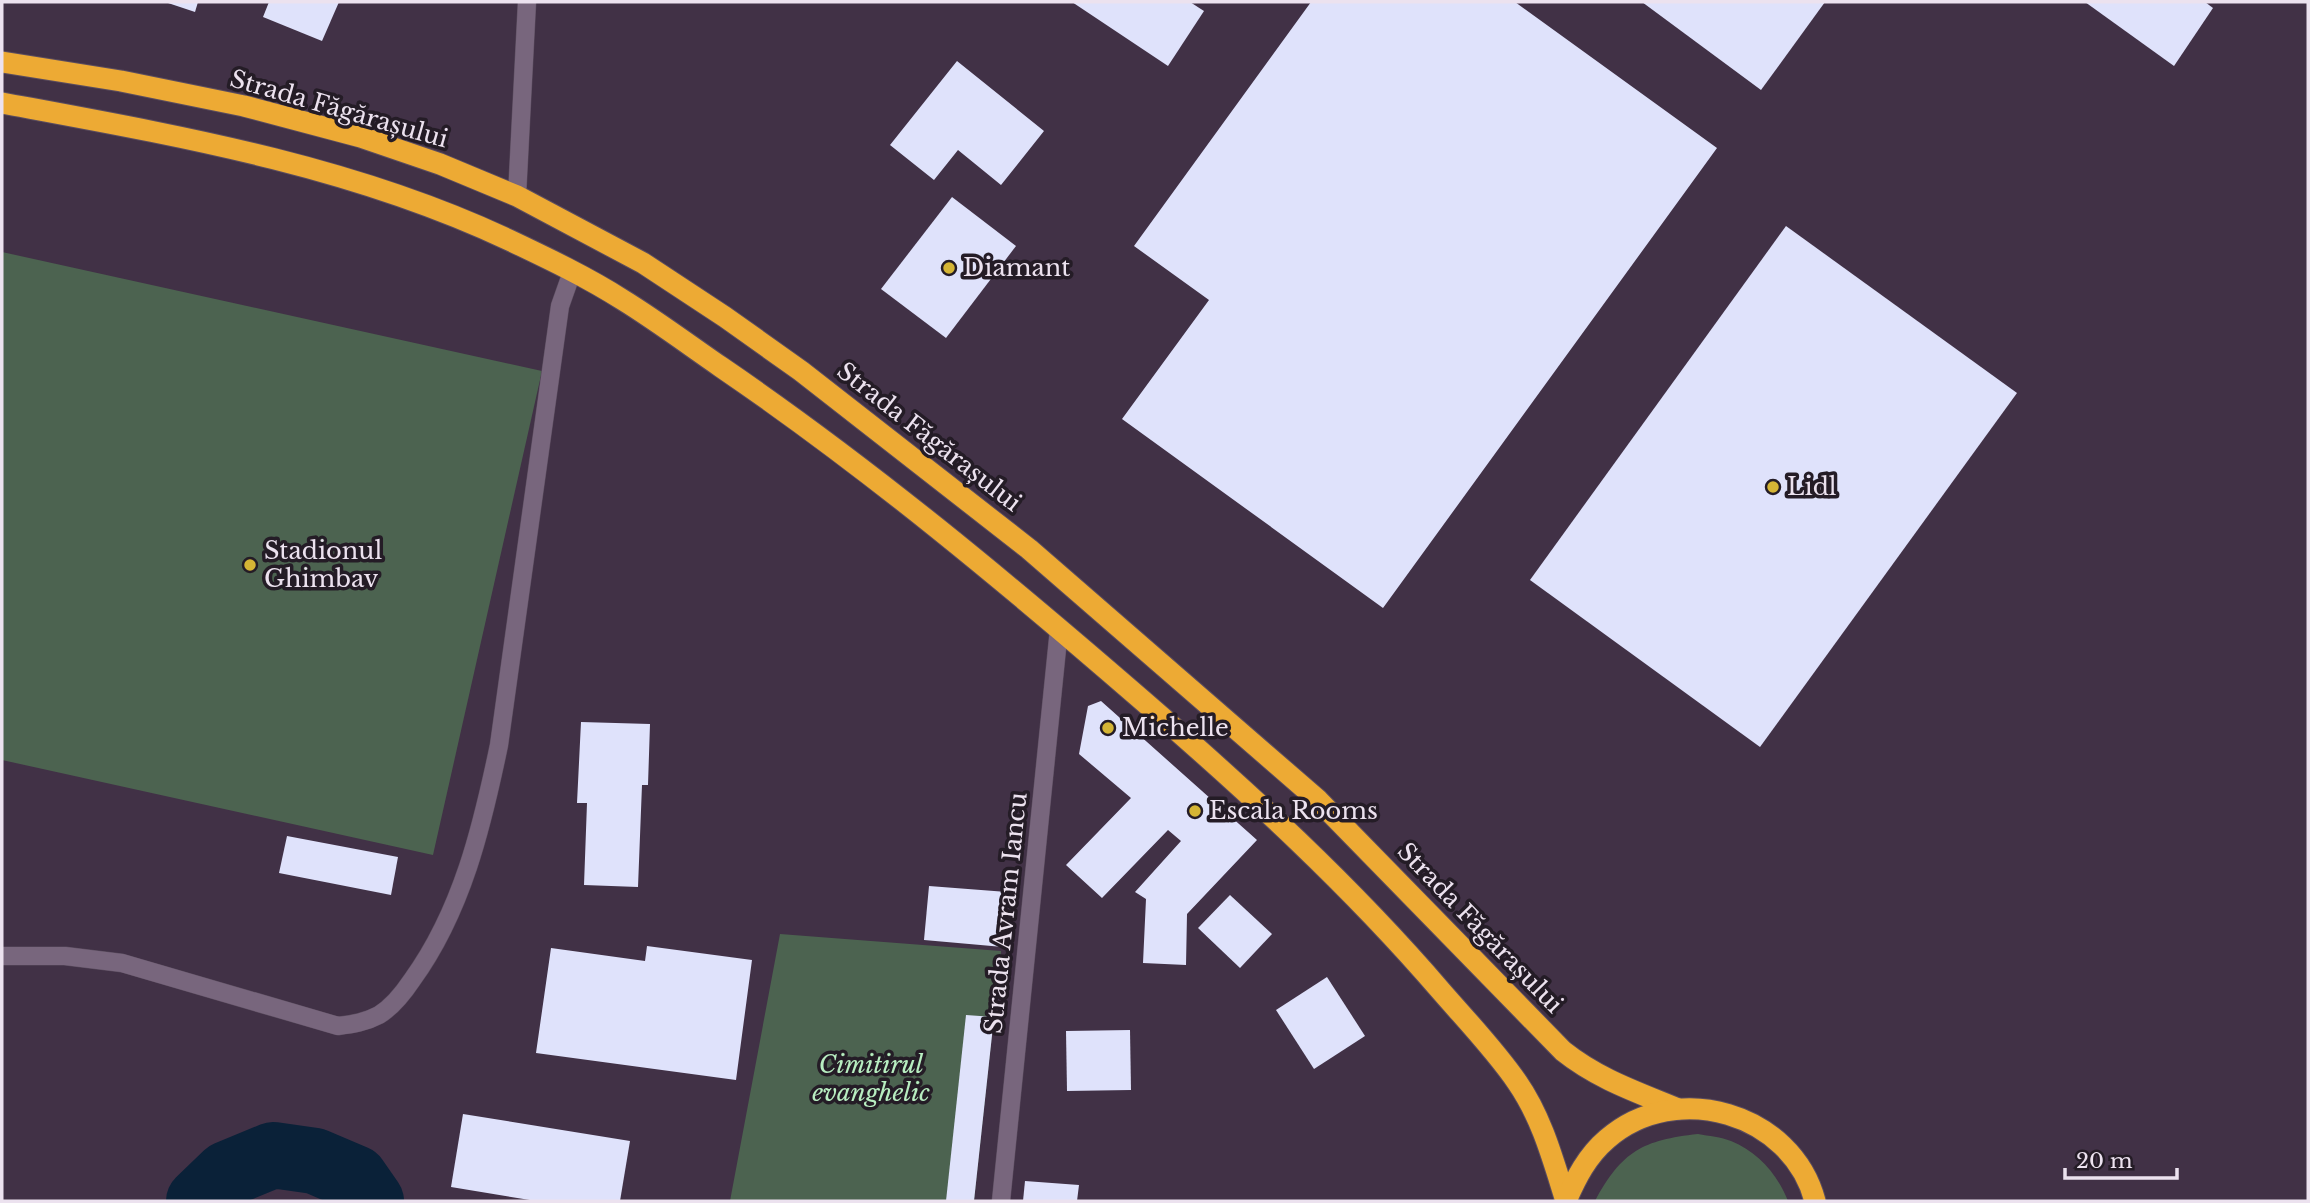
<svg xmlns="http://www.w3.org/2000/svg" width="2310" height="1203" font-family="'Libre Baskerville',serif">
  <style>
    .green { fill: #4c6350 }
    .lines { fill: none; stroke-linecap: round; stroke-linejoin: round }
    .river { stroke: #0a2138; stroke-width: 66 }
    .building { fill: #dfe2fb }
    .street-casing { stroke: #5b4d5f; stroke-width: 19 }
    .secondary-casing { stroke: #5b4d5f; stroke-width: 19 }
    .highway-casing { stroke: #5b4d5f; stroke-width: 23 }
    .street { stroke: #78667d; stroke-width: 18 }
    .secondary { stroke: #78667d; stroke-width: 18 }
    .highway { stroke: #edaa34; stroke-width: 21 }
    .poi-dot { fill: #d5b535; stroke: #241c26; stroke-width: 2.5 }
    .labels { text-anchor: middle; stroke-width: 7; stroke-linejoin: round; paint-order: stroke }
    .street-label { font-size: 24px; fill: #ece2ef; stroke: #241c26 }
    .poi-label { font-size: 24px; fill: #ece2ef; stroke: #241c26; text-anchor: start }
    .park-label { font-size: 24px; font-style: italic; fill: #b8eec1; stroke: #241c26 }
  </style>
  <rect width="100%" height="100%" fill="#413146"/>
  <g class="green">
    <path d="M 2,252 L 542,371 L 433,855 L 2,760 Z"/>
    <path d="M 780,934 L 1001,951 L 974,1201 L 730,1201 Z"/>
    <path d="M 1698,1134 C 1709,1136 1721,1137 1731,1141 C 1758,1152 1778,1175 1788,1201 L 1595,1201 C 1622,1151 1643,1140 1698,1134 Z"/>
  </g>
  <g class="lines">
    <path class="river" d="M 199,1201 L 227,1174 L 273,1155 L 315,1161 L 355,1178 L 371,1201"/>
  </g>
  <g class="building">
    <path d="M 165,2 L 198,2 L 195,12 Z"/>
    <path d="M 269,2 L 339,2 L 322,41 L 263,17 Z"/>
    <path d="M 1072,2 L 1190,2 L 1204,11 L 1168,66 Z"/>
    <path d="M 1311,2 L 1515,2 L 1717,148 L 1383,608 L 1122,419 L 1209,300 L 1134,246 Z"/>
    <path d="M 1642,2 L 1825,2 L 1761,90 Z"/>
    <path d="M 2085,2 L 2205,2 L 2213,8 L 2174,66 Z"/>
    <path d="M 957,61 L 1044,131 L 1001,185 L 958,150 L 934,180 L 890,145 Z"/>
    <path d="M 952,197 L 1016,246 L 946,338 L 881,289 Z"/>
    <path d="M 1786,226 L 2017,393 L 1760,747 L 1530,580 Z"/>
    <path d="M 1101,701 L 1257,840 L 1187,914 L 1186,965 L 1143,963 L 1146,899 L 1135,892 L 1181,841 L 1168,830 L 1102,898 L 1066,865 L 1131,798 L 1079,754 L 1088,706 Z"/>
    <path d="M 581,722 L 650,724 L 648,785 L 642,785 L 638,887 L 584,885 L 587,803 L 577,803 Z"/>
    <path d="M 287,836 L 398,857 L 391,895 L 279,873 Z"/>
    <path d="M 929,886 L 1007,892 L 1003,947 L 924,940 Z"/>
    <path d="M 1230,895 L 1272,934 L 1240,968 L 1198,928 Z"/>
    <path d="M 647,946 L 752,960 L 736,1080 L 536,1053 L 551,948 L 645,961 Z"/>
    <path d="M 1327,977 L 1365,1036 L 1314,1069 L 1276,1010 Z"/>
    <path d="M 966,1015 L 994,1017 L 974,1201 L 946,1201 Z"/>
    <path d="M 1130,1030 L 1131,1090 L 1067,1091 L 1066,1031 Z"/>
    <path d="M 463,1114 L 630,1141 L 620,1201 L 536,1201 L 451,1187 Z"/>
    <path d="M 1025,1181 L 1079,1185 L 1077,1201 L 1023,1201 Z"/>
  </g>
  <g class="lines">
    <defs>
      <g id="street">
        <path d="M 2,956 L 65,956 L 122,963 L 338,1026 C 353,1024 366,1022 379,1015 C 392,1007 404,992 412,980 C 462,911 482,827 499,745 L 560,306 L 572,272"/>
        <path d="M 1001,1201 L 1059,629"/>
      </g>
      <path id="secondary" d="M 517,196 L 527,2"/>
      <g id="highway">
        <path d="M 2,62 L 121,81 L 244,106 L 361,137 L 440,164 L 517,196 L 643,263 L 725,317 L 801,371 L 1029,549 L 1318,800 L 1563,1051 C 1598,1079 1637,1092 1678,1109"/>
        <path d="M 2,103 C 174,135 350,165 509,240 C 547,258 587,277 623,300 C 657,321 689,345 721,367 C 869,468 1007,583 1142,700 C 1247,791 1350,885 1441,991 C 1467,1021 1495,1050 1517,1082 C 1542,1118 1553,1160 1566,1201"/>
        <path d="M 1566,1201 C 1576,1178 1587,1156 1607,1139 C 1676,1079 1792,1113 1815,1201"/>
      </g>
    </defs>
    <use href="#street" class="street-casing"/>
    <use href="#secondary" class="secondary-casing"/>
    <use href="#highway" class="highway-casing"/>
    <use href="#street" class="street"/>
    <use href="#secondary" class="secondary"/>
    <use href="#highway" class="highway"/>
  </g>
  <g class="poi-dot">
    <circle cx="949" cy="268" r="7"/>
    <circle cx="1773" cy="487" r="7"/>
    <circle cx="250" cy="565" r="7"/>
    <circle cx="1108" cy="728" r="7"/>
    <circle cx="1195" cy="811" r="7"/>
  </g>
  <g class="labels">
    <g class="street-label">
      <text transform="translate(339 109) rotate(16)" y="8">Strada Făgărașului</text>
      <text transform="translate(929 437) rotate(38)" y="8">Strada Făgărașului</text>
      <text transform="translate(1006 913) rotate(-84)" y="8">Strada Avram Iancu</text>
      <text transform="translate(1480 928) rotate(46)" y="8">Strada Făgărașului</text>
    </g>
    <g class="poi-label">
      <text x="963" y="276">Diamant</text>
      <text x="1787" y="495">Lidl</text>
      <text x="264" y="559">Stadionul<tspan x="264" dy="28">Ghimbav</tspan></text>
      <text x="1122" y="736">Michelle</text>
      <text x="1209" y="819">Escala Rooms</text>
    </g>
    <g class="park-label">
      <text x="871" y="1073">Cimitirul<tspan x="871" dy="28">evanghelic</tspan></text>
    </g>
  </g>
  <rect width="2310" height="1203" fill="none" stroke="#ece2ef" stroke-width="7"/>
  <path d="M2065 1168v10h112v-10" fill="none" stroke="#ece2ef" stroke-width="3.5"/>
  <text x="2076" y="1168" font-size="21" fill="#ece2ef" stroke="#241c26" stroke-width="5" paint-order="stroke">20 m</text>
</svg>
